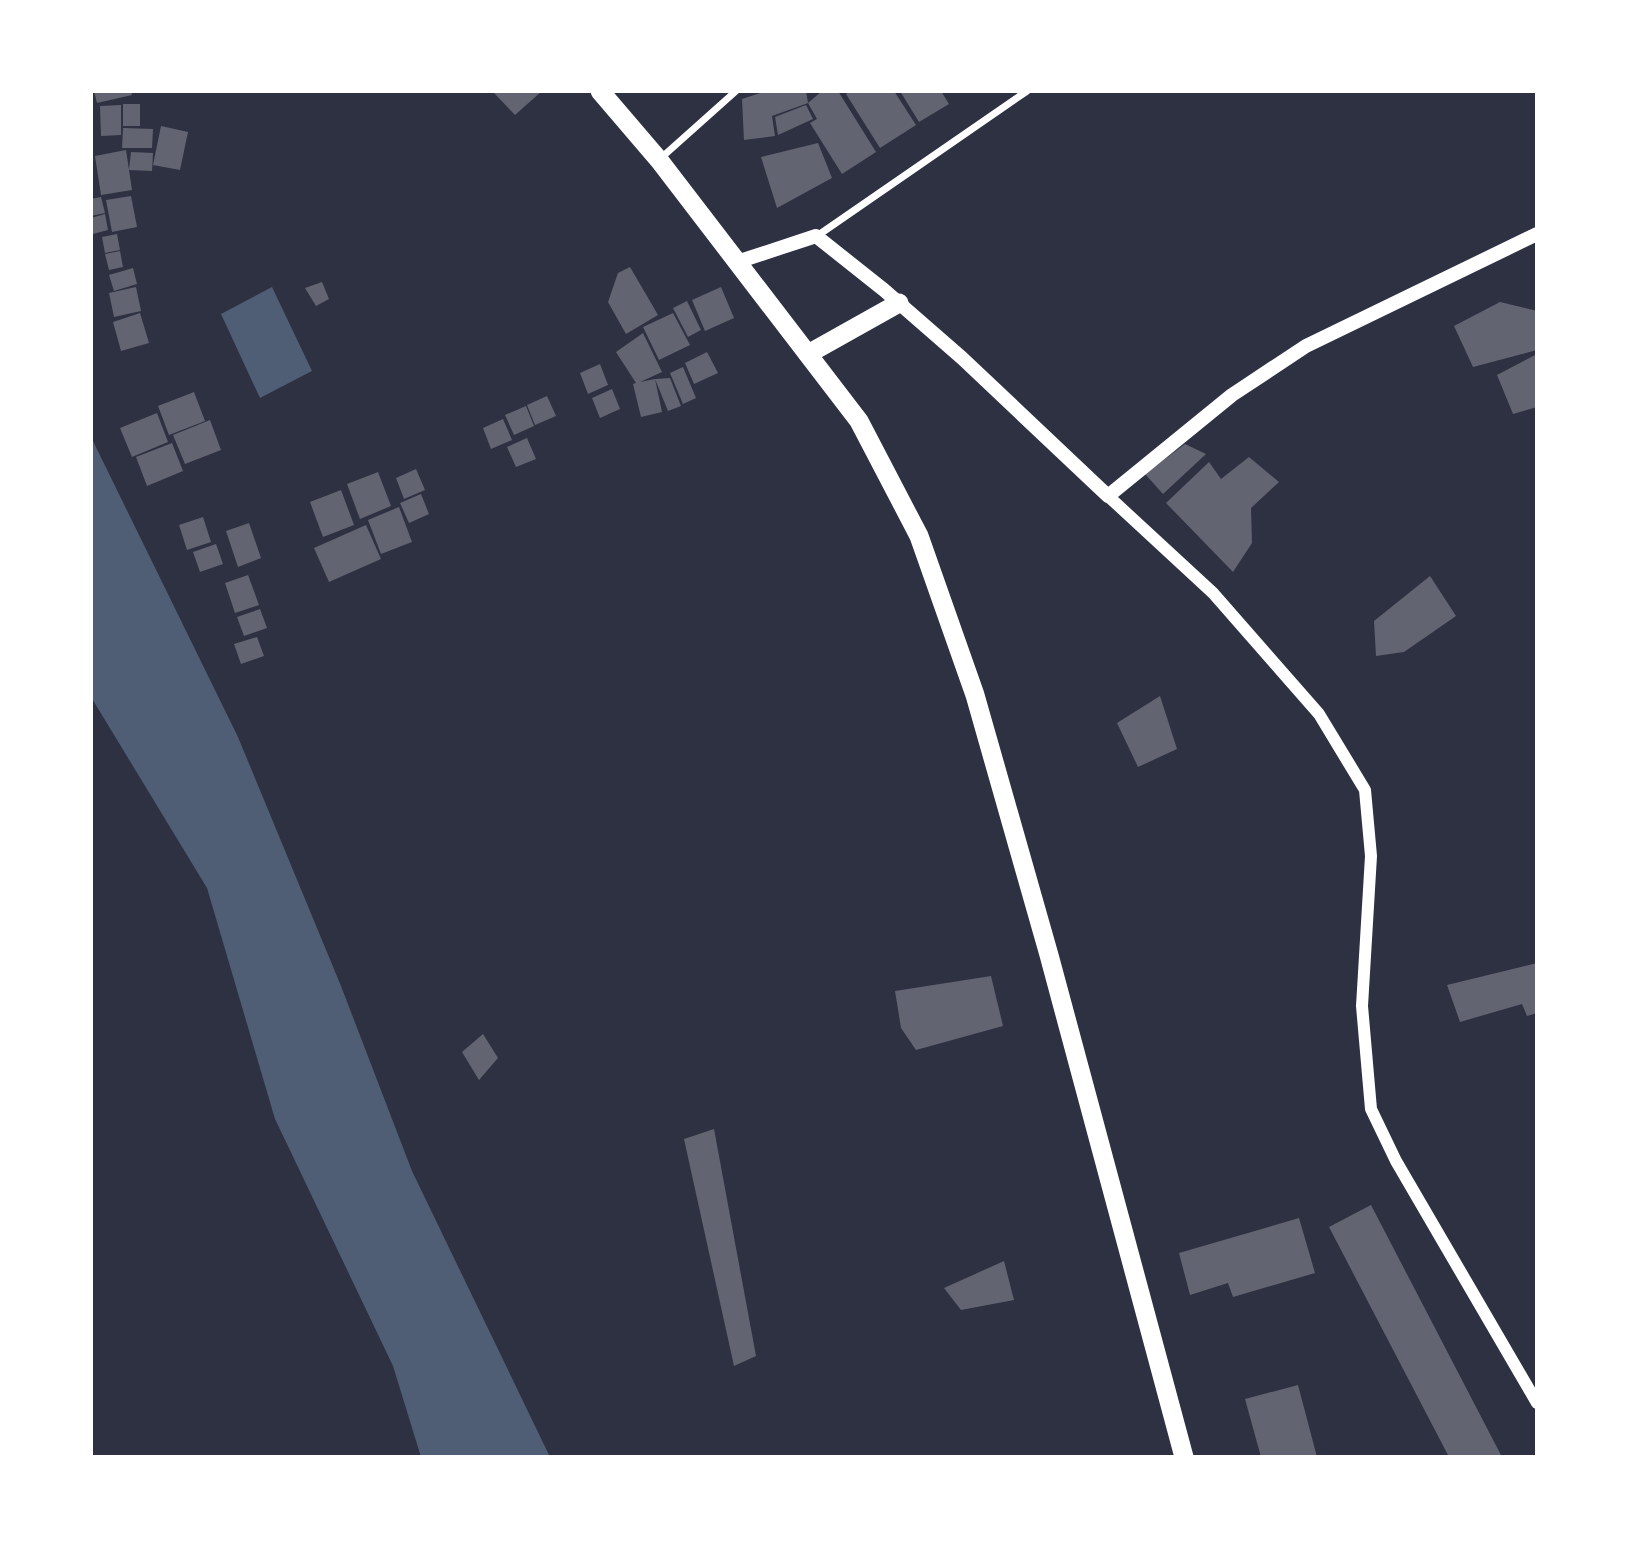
<svg xmlns="http://www.w3.org/2000/svg" width="1628" height="1548" font-family="Signika,sans-serif">
  <style>
    .water { fill: #4f5d75 }
    .building { fill: #626471 }
    .lines { fill: none; stroke-linecap: round; stroke-linejoin: round }
    .minor { stroke: #fff; stroke-width: 7 }
    .tertiary { stroke: #fff; stroke-width: 12 }
    .secondary { stroke: #fff; stroke-width: 14 }
    .trunk { stroke: #fff; stroke-width: 19 }
  </style>
  <rect width="100%" height="100%" fill="#2d3142"/>
  <g class="water">
    <path d="M 272,287 L 312,371 L 260,398 L 221,314 Z"/>
    <path d="M 91,437 L 238,737 L 341,986 L 412,1171 L 550,1457 L 421,1457 L 393,1366 L 275,1119 L 207,888 L 91,697 Z"/>
  </g>
  <g class="building">
    <path d="M 94,91 L 131,91 L 132,95 L 97,103 Z"/>
    <path d="M 496,91 L 542,91 L 515,115 L 494,93 Z"/>
    <path d="M 766,91 L 806,91 L 808,103 L 772,116 L 775,136 L 744,140 L 742,99 Z"/>
    <path d="M 822,91 L 838,91 L 876,152 L 842,174 L 810,123 L 817,119 L 808,103 Z"/>
    <path d="M 851,91 L 894,91 L 916,125 L 880,148 L 846,94 Z"/>
    <path d="M 900,91 L 941,91 L 949,104 L 919,122 Z"/>
    <rect x="123" y="104" width="17" height="22"/>
    <path d="M 121,105 L 121,135 L 101,136 L 100,106 Z"/>
    <path d="M 806,105 L 813,119 L 778,135 L 775,117 Z"/>
    <path d="M 161,126 L 188,132 L 180,170 L 153,165 Z"/>
    <path d="M 123,128 L 153,129 L 152,148 L 122,148 Z"/>
    <path d="M 818,143 L 832,178 L 777,208 L 761,157 Z"/>
    <path d="M 126,150 L 132,190 L 101,195 L 95,156 Z"/>
    <path d="M 131,152 L 153,153 L 152,171 L 129,170 Z"/>
    <path d="M 131,196 L 137,227 L 112,232 L 106,200 Z"/>
    <path d="M 101,197 L 105,213 L 91,216 L 91,199 Z"/>
    <path d="M 105,214 L 108,230 L 93,234 L 91,218 Z"/>
    <path d="M 117,234 L 120,250 L 105,253 L 102,237 Z"/>
    <path d="M 120,251 L 123,267 L 109,270 L 105,254 Z"/>
    <path d="M 630,267 L 658,315 L 626,334 L 608,302 L 618,273 Z"/>
    <path d="M 133,268 L 137,284 L 114,291 L 109,275 Z"/>
    <path d="M 322,282 L 329,299 L 316,306 L 305,288 Z"/>
    <path d="M 136,287 L 141,311 L 114,317 L 109,293 Z"/>
    <path d="M 721,287 L 734,318 L 705,331 L 692,300 Z"/>
    <path d="M 687,301 L 701,330 L 688,337 L 673,308 Z"/>
    <path d="M 1500,302 L 1537,311 L 1537,350 L 1473,367 L 1454,326 Z"/>
    <path d="M 140,313 L 149,343 L 121,351 L 113,322 Z"/>
    <path d="M 673,313 L 690,345 L 659,360 L 643,327 Z"/>
    <path d="M 643,333 L 662,372 L 640,382 L 655,379 L 670,378 L 681,406 L 668,411 L 655,379 L 662,412 L 641,417 L 633,384 L 636,383 L 616,352 Z"/>
    <path d="M 707,352 L 718,373 L 694,384 L 685,363 Z"/>
    <path d="M 1537,354 L 1537,407 L 1513,414 L 1497,375 Z"/>
    <path d="M 600,364 L 608,385 L 588,394 L 580,373 Z"/>
    <path d="M 683,367 L 696,398 L 683,404 L 670,373 Z"/>
    <path d="M 612,389 L 620,409 L 600,418 L 592,398 Z"/>
    <path d="M 194,392 L 205,421 L 169,435 L 158,406 Z"/>
    <path d="M 547,396 L 556,416 L 535,425 L 527,405 Z"/>
    <path d="M 526,406 L 534,426 L 514,435 L 505,415 Z"/>
    <path d="M 157,413 L 168,442 L 132,457 L 120,428 Z"/>
    <path d="M 503,419 L 512,440 L 491,449 L 483,428 Z"/>
    <path d="M 210,420 L 221,450 L 185,464 L 173,435 Z"/>
    <path d="M 527,438 L 536,459 L 516,467 L 507,447 Z"/>
    <path d="M 172,443 L 183,471 L 147,486 L 136,457 Z"/>
    <path d="M 1185,444 L 1206,454 L 1163,494 L 1145,474 Z"/>
    <path d="M 1249,457 L 1279,482 L 1251,508 L 1252,543 L 1233,572 L 1166,503 L 1209,462 L 1221,479 Z"/>
    <path d="M 416,469 L 425,490 L 404,499 L 396,478 Z"/>
    <path d="M 378,472 L 391,506 L 360,519 L 347,484 Z"/>
    <path d="M 341,490 L 354,525 L 323,537 L 310,502 Z"/>
    <path d="M 421,494 L 429,514 L 409,523 L 400,503 Z"/>
    <path d="M 399,507 L 412,542 L 381,554 L 368,520 Z"/>
    <path d="M 203,517 L 211,542 L 187,550 L 179,525 Z"/>
    <path d="M 249,523 L 261,558 L 238,567 L 226,531 Z"/>
    <path d="M 366,525 L 381,559 L 329,582 L 314,548 Z"/>
    <path d="M 216,544 L 223,564 L 200,572 L 193,552 Z"/>
    <path d="M 248,575 L 259,605 L 235,613 L 225,583 Z"/>
    <path d="M 1430,576 L 1456,616 L 1404,652 L 1376,656 L 1374,621 Z"/>
    <path d="M 260,609 L 267,628 L 244,636 L 237,617 Z"/>
    <path d="M 257,637 L 264,656 L 241,664 L 234,644 Z"/>
    <path d="M 1160,696 L 1177,749 L 1138,767 L 1117,723 Z"/>
    <path d="M 1537,963 L 1537,1013 L 1527,1016 L 1522,1004 L 1460,1022 L 1447,985 Z"/>
    <path d="M 991,976 L 1003,1026 L 916,1050 L 901,1028 L 895,991 Z"/>
    <path d="M 483,1034 L 498,1058 L 479,1080 L 462,1052 Z"/>
    <path d="M 714,1129 L 756,1356 L 734,1366 L 684,1139 Z"/>
    <path d="M 1371,1205 L 1502,1457 L 1449,1457 L 1329,1227 Z"/>
    <path d="M 1299,1218 L 1315,1273 L 1233,1297 L 1228,1283 L 1190,1295 L 1179,1253 Z"/>
    <path d="M 1004,1261 L 1014,1300 L 961,1310 L 944,1288 Z"/>
    <path d="M 1298,1385 L 1317,1457 L 1261,1457 L 1245,1399 Z"/>
  </g>
  <g class="lines">
    <g class="minor">
      <path d="M 661,158 L 736,91"/>
      <path d="M 817,236 L 1027,91"/>
    </g>
    <path class="tertiary" d="M 1108,496 L 1213,593 L 1319,714 L 1365,790 L 1371,856 L 1362,1006 L 1371,1109 L 1396,1161 L 1537,1403"/>
    <path class="secondary" d="M 737,262 L 816,236 L 884,290 L 962,358 L 1108,496 L 1232,395 L 1306,346 L 1537,234"/>
    <g class="trunk">
      <path d="M 600,91 L 659,160 L 859,421 L 919,536 L 975,695 L 1049,955 L 1184,1457"/>
      <path d="M 808,354 L 899,303"/>
    </g>
  </g>
  <rect width="1628" height="1548" fill="none" stroke="#ffffff" stroke-width="186"/>
</svg>
